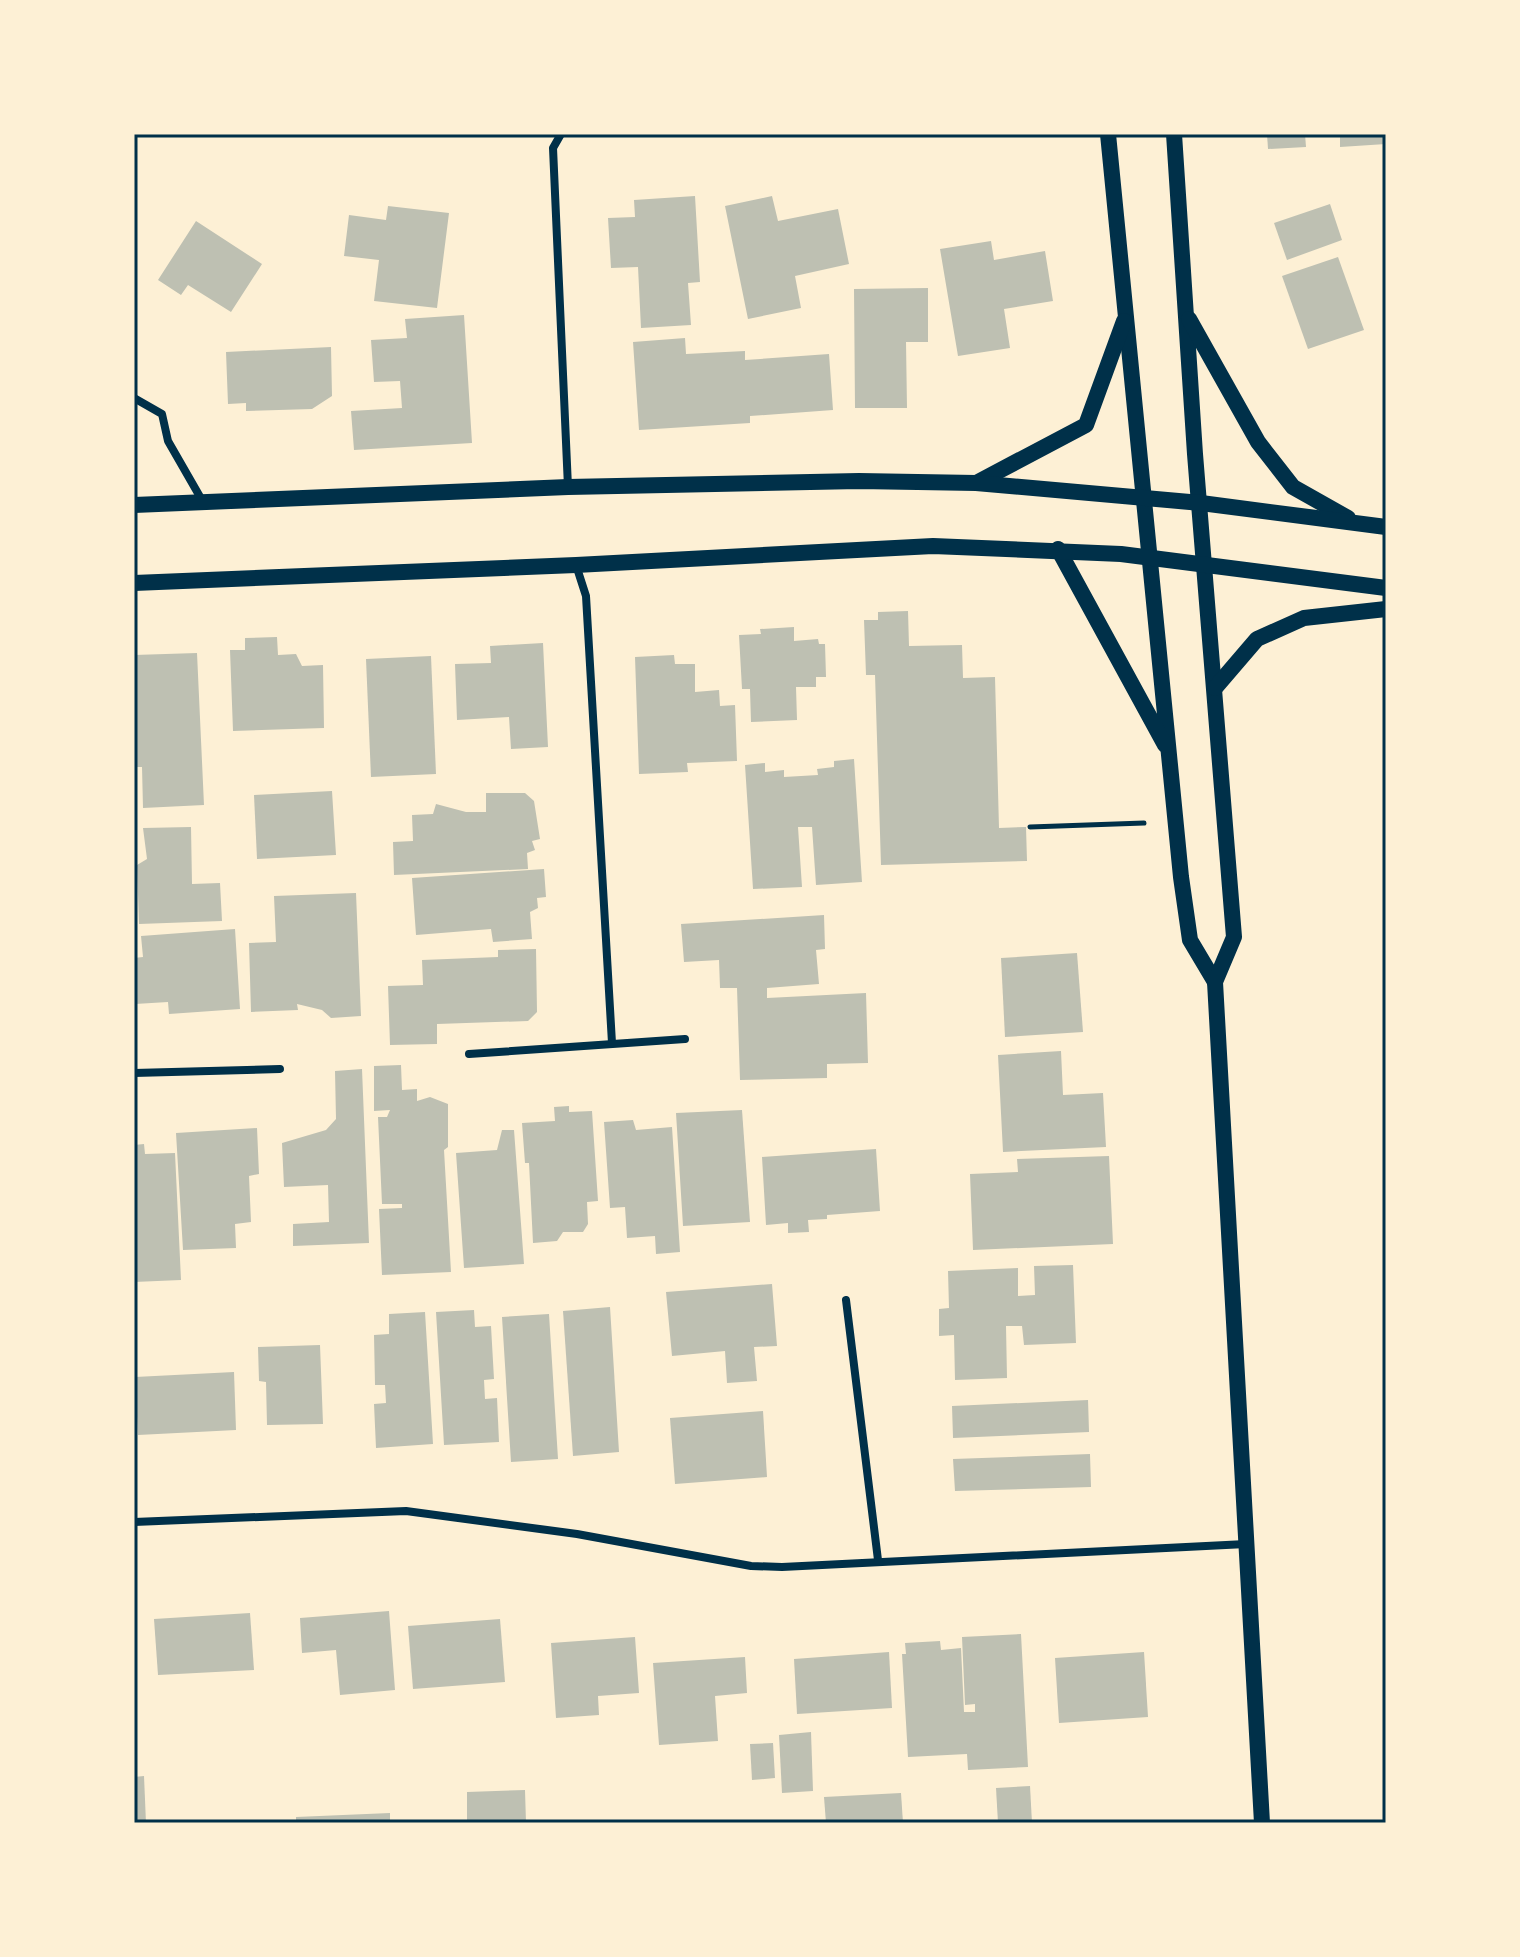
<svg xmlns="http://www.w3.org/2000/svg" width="1520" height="1957" font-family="Montserrat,sans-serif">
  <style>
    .building { fill: #bec0b2 }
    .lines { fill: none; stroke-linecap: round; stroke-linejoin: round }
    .path { stroke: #003049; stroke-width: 5 }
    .minor { stroke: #003049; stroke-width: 8 }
    .secondary { stroke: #003049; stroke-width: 16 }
    .neatline { fill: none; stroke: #003049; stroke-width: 3 }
  </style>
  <rect width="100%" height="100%" fill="#fdf0d5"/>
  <g class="building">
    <path d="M 1267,134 L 1305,134 L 1306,147 L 1268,149 Z"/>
    <path d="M 1340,134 L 1386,134 L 1386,144 L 1340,147 Z"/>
    <path d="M 695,196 L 700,282 L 688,283 L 691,325 L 641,328 L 638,267 L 611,268 L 608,218 L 635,217 L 634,200 Z"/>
    <path d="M 772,196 L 778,221 L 838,209 L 849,264 L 795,276 L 801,308 L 748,319 L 725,206 Z"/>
    <path d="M 1330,204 L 1342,240 L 1287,260 L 1274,223 Z"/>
    <path d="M 388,206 L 449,213 L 437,308 L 374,301 L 379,260 L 344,256 L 349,215 L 386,220 Z"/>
    <path d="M 196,221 L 262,264 L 231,312 L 188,285 L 181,295 L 158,280 Z"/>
    <path d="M 991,241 L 994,260 L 1045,251 L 1053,301 L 1004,309 L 1010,348 L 958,356 L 940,249 Z"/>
    <path d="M 1338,257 L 1364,330 L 1308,349 L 1282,276 Z"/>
    <path d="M 928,288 L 928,342 L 906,342 L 907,408 L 855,408 L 854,289 Z"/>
    <path d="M 464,315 L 472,443 L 354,450 L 351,411 L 402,408 L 400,381 L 374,382 L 371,340 L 407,338 L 405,319 Z"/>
    <path d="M 685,338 L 686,354 L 745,351 L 745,360 L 829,354 L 833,410 L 750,416 L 750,423 L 639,430 L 633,342 Z"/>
    <path d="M 331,347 L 332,396 L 312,409 L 246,411 L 246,403 L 228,404 L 226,352 Z"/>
    <path d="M 908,611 L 909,646 L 962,645 L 963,678 L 995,677 L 999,828 L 1026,827 L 1027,861 L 881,865 L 875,675 L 866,675 L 864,620 L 878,620 L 878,612 Z"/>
    <path d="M 794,627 L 794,641 L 818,639 L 819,644 L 825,644 L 826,677 L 816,677 L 816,687 L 796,687 L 797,720 L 751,722 L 750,689 L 742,689 L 739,635 L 761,634 L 760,629 Z"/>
    <path d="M 277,637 L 278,655 L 296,654 L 302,666 L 323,665 L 324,728 L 233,731 L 230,650 L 245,650 L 245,638 Z"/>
    <path d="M 543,643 L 548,747 L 511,749 L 509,717 L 457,720 L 455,664 L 491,663 L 490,646 Z"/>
    <path d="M 197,653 L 204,805 L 143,808 L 142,767 L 134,767 L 134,655 Z"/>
    <path d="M 674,655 L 675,664 L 695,664 L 695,692 L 719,690 L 720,706 L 735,705 L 737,761 L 687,763 L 688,772 L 639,774 L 635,657 Z"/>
    <path d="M 431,656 L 436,774 L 371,777 L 366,659 Z"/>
    <path d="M 854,759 L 862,882 L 816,885 L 812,827 L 798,827 L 802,887 L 753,889 L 745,765 L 765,763 L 765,772 L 784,770 L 784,777 L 818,775 L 817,769 L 834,767 L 834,761 Z"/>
    <path d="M 332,791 L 336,855 L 257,859 L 254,795 Z"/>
    <path d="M 486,793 L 525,793 L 534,801 L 540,839 L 532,841 L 535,850 L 527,853 L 528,869 L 394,875 L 393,842 L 413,841 L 412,815 L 433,814 L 436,804 L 466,812 L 486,812 Z"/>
    <path d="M 191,827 L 192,884 L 220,883 L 222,921 L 139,924 L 137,865 L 147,859 L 143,828 Z"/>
    <path d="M 544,869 L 546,897 L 537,898 L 538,908 L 530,912 L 532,939 L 493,942 L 491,929 L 416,935 L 412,878 Z"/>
    <path d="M 356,893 L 361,1016 L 331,1018 L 322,1010 L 297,1004 L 298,1010 L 251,1012 L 249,943 L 276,942 L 274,896 Z"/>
    <path d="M 824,915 L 825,949 L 816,950 L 819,984 L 767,988 L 767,998 L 866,993 L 868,1063 L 827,1064 L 827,1078 L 740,1080 L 737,988 L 720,988 L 719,960 L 684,962 L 681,924 Z"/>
    <path d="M 235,929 L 240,1009 L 169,1014 L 168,1002 L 135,1004 L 134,958 L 143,957 L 141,936 Z"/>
    <path d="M 536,949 L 537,1012 L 528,1021 L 437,1024 L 437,1044 L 390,1045 L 388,986 L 423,985 L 422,960 L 498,957 L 498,950 Z"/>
    <path d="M 1077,953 L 1083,1032 L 1005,1037 L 1001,958 Z"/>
    <path d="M 1061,1051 L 1063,1095 L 1103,1093 L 1106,1147 L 1003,1152 L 998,1055 Z"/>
    <path d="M 401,1065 L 402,1090 L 417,1089 L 417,1101 L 430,1097 L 448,1104 L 448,1147 L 444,1150 L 451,1272 L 382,1275 L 379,1209 L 402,1208 L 402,1204 L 382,1204 L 378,1117 L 387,1117 L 390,1110 L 374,1111 L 374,1066 Z"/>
    <path d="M 362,1069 L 369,1243 L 293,1246 L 293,1224 L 329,1222 L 328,1185 L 284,1187 L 282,1143 L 326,1130 L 336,1119 L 335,1071 Z"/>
    <path d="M 569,1106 L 569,1112 L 592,1111 L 598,1201 L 587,1202 L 588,1224 L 583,1232 L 563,1232 L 557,1241 L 533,1243 L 529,1163 L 525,1163 L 522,1123 L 555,1121 L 554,1107 Z"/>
    <path d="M 742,1110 L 750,1222 L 683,1226 L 676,1113 Z"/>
    <path d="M 633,1120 L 636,1130 L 672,1127 L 680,1252 L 656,1254 L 655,1236 L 627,1238 L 625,1207 L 610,1208 L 604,1122 Z"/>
    <path d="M 257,1128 L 259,1174 L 249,1176 L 251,1222 L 235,1224 L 236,1248 L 183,1250 L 176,1133 Z"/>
    <path d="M 502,1130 L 514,1130 L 524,1264 L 464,1268 L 456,1153 L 497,1150 Z"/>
    <path d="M 144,1144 L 145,1154 L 175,1153 L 181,1280 L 134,1282 L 134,1145 Z"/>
    <path d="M 876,1149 L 880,1211 L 827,1215 L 827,1219 L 808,1220 L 809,1232 L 788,1233 L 788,1223 L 766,1225 L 762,1157 Z"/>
    <path d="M 1109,1156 L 1113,1244 L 973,1250 L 970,1174 L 1018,1172 L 1017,1159 Z"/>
    <path d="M 1073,1265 L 1076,1343 L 1024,1345 L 1022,1326 L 1006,1326 L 1007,1378 L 955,1380 L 954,1335 L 939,1336 L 939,1309 L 949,1308 L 948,1271 L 1018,1268 L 1018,1296 L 1035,1295 L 1034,1266 Z"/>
    <path d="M 772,1284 L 777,1346 L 754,1347 L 757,1381 L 727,1383 L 725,1351 L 672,1356 L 666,1292 Z"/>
    <path d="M 610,1307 L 619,1452 L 573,1456 L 563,1311 Z"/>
    <path d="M 474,1310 L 475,1327 L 491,1326 L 494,1379 L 484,1380 L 485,1399 L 497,1398 L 499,1442 L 444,1445 L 436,1312 Z"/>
    <path d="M 425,1312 L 433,1444 L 376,1448 L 374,1404 L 386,1403 L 385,1385 L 375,1385 L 374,1335 L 389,1334 L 389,1314 Z"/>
    <path d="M 549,1314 L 558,1459 L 511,1462 L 502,1317 Z"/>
    <path d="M 320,1345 L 323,1424 L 267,1425 L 266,1382 L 259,1381 L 258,1347 Z"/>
    <path d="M 234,1372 L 236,1430 L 138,1435 L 135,1377 Z"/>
    <path d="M 1088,1400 L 1089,1432 L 953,1438 L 952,1406 Z"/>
    <path d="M 763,1411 L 767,1477 L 675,1484 L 670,1418 Z"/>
    <path d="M 1090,1454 L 1091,1487 L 955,1491 L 953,1459 Z"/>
    <path d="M 389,1611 L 395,1690 L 340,1695 L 336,1650 L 302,1653 L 300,1618 Z"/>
    <path d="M 250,1613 L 254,1670 L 158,1675 L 154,1619 Z"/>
    <path d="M 500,1619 L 505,1682 L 413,1689 L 408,1626 Z"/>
    <path d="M 1021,1634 L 1028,1767 L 968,1770 L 967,1754 L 908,1757 L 902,1654 L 906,1654 L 905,1643 L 940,1641 L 941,1650 L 961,1648 L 964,1712 L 975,1712 L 975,1704 L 965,1705 L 962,1637 Z"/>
    <path d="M 635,1637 L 639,1693 L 598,1696 L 599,1715 L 556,1718 L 551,1643 Z"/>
    <path d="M 889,1652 L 892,1708 L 797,1714 L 794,1659 Z"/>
    <path d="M 1144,1652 L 1148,1717 L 1059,1723 L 1055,1658 Z"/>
    <path d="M 745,1657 L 747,1693 L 715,1696 L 718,1741 L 659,1745 L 653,1663 Z"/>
    <path d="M 811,1732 L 813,1791 L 782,1793 L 779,1735 Z"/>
    <path d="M 773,1743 L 775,1778 L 752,1780 L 750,1744 Z"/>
    <path d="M 144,1776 L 146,1823 L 134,1823 L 134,1777 Z"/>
    <path d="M 1030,1786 L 1032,1823 L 998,1823 L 996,1788 Z"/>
    <path d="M 525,1790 L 526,1823 L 467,1823 L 467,1792 Z"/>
    <path d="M 901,1793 L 903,1823 L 826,1823 L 824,1797 Z"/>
    <path d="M 390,1813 L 390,1823 L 296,1823 L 296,1817 Z"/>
  </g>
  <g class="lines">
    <path class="path" d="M 1030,827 L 1144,823"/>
    <g class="minor">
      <path d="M 561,134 L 553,148 L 568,487"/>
      <path d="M 134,398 L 162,414 L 168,441 L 203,502"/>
      <path d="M 576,565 L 586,596 L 612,1043"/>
      <path d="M 469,1054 L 685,1039"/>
      <path d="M 134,1073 L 280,1069"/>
      <path d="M 846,1300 L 878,1560"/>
      <path d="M 134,1522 L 406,1511 L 577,1534 L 751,1566 L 782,1567 L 1246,1544"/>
    </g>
    <g class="secondary">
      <path d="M 1108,134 L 1181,877 L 1190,940 L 1215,982"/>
      <path d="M 1174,134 L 1195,454 L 1234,937 L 1215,982 L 1262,1823"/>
      <path d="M 1189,319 L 1258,442 L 1293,487 L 1348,518"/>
      <path d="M 978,482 L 1086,425 L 1124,321"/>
      <path d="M 134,505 L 568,487 L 859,481 L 976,483 L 1201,503 L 1386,527"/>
      <path d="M 1058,549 L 1165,745"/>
      <path d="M 134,583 L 576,565 L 933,546 L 1121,554 L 1386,588"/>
      <path d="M 1215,688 L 1257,639 L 1304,618 L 1386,609"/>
    </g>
  </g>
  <rect width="1520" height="1957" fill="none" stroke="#fdf0d5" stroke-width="272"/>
  <rect x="136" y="136" width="1248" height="1685" class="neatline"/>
</svg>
